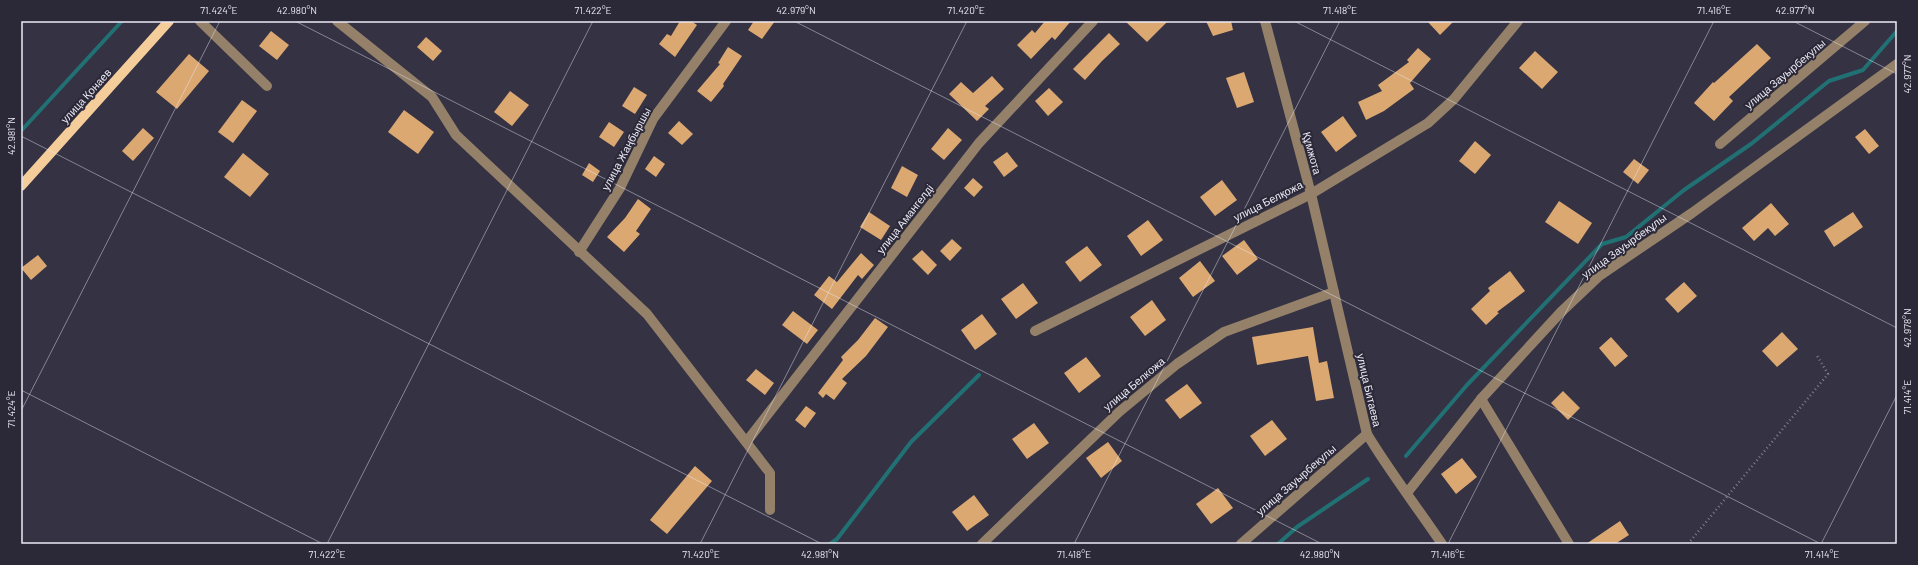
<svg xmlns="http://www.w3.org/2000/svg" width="1918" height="565" font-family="Barlow,sans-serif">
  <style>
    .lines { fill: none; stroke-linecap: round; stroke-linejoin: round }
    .stream { stroke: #217174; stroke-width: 4 }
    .building { fill: #dca872 }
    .path { stroke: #817f8d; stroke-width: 2.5; stroke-dasharray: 1 3; stroke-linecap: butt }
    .minor { stroke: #958169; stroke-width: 10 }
    .major { stroke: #f5cd9b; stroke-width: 10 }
    .ticks { fill: none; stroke: #eceaf5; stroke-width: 1; stroke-opacity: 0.45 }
    .labels { text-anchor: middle; stroke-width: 4; stroke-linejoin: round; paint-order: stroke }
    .street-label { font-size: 11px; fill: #eceaf5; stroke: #2b2838 }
    .neatline { fill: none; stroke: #eceaf5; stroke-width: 1.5 }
    .ticks-label { font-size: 10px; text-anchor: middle; fill: #eceaf5 }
  </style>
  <rect width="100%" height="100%" fill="#343243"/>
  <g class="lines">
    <g class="stream">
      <path d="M 21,131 L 122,21"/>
      <path d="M 1406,456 L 1467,385 L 1602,244 L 1626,237 L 1684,190 L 1751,144 L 1829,81 L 1863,70 L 1897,31"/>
      <path d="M 830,544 L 837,539 L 911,442 L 979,375"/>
      <path d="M 1278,544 L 1297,527 L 1368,479"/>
    </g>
  </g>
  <g class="building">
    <path d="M 680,21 L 691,21 L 697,25 L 675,57 L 659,44 L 667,34 L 671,36 Z"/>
    <path d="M 754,21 L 775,21 L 762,39 L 748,30 Z"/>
    <path d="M 1045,21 L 1071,21 L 1055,40 L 1052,37 L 1031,59 L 1017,45 L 1032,30 L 1035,33 Z"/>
    <path d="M 1125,21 L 1168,21 L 1147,42 Z"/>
    <path d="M 1206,21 L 1231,21 L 1233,30 L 1213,36 Z"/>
    <path d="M 1427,21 L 1454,21 L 1440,35 Z"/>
    <path d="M 271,31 L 289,45 L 277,60 L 259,46 Z"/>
    <path d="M 1109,33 L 1120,44 L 1102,61 L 1085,80 L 1073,69 Z"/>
    <path d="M 426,37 L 442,51 L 433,61 L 417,47 Z"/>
    <path d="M 1757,44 L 1771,58 L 1729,97 L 1733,101 L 1714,121 L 1694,103 L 1713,82 L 1714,83 Z"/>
    <path d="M 728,47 L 742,56 L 723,84 L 724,86 L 711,102 L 697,91 L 720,64 L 718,63 Z"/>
    <path d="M 1418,48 L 1431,59 L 1410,83 L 1414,89 L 1384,111 L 1366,120 L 1358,102 L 1382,91 L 1378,85 L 1409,62 L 1407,60 Z"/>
    <path d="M 1535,51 L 1558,72 L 1542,89 L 1519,68 Z"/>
    <path d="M 189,54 L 209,71 L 177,109 L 156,92 Z"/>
    <path d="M 1244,72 L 1254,102 L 1237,108 L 1226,78 Z"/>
    <path d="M 992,76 L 1004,89 L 985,106 L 989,109 L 977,121 L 949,94 L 961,82 L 973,93 Z"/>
    <path d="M 634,87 L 647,95 L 635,114 L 622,106 Z"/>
    <path d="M 1049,88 L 1063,102 L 1048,116 L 1035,101 Z"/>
    <path d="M 510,91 L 529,105 L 512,126 L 494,112 Z"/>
    <path d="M 242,100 L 257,111 L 233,143 L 218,132 Z"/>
    <path d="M 404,110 L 434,132 L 418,154 L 388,132 Z"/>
    <path d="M 1343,116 L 1357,136 L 1336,152 L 1321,132 Z"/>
    <path d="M 679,121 L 693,134 L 682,145 L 668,133 Z"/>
    <path d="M 609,122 L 624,132 L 614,147 L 599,137 Z"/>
    <path d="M 143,128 L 154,138 L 133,161 L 122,151 Z"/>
    <path d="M 948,128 L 962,140 L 944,160 L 931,149 Z"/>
    <path d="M 1865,129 L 1879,146 L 1869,154 L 1855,137 Z"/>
    <path d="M 1475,141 L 1491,155 L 1475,174 L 1459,161 Z"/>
    <path d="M 1007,152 L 1018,166 L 1004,177 L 993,162 Z"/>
    <path d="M 243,153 L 269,174 L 250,197 L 224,177 Z"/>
    <path d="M 654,156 L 665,164 L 656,177 L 645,169 Z"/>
    <path d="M 1634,159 L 1649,170 L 1638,184 L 1623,172 Z"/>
    <path d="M 589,163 L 600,171 L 593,182 L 582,175 Z"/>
    <path d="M 902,166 L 918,175 L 907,197 L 891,188 Z"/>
    <path d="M 973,178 L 983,187 L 974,197 L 964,188 Z"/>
    <path d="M 1222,180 L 1237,200 L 1215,216 L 1200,197 Z"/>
    <path d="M 638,199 L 651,209 L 636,231 L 640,234 L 624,252 L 607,237 L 625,218 Z"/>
    <path d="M 1559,201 L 1592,223 L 1578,244 L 1545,222 Z"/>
    <path d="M 1771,203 L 1789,224 L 1775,236 L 1768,228 L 1754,241 L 1742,228 Z"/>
    <path d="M 869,212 L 890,226 L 881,240 L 860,227 Z"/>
    <path d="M 1853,212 L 1863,227 L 1834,247 L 1824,231 Z"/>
    <path d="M 1148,220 L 1163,240 L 1141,256 L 1127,236 Z"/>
    <path d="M 952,239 L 962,248 L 950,261 L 940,251 Z"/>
    <path d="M 1244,240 L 1258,259 L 1237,275 L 1222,256 Z"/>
    <path d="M 1087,246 L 1102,265 L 1080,282 L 1065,262 Z"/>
    <path d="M 922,250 L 937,265 L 928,275 L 912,259 Z"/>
    <path d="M 861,253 L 874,265 L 862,279 L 858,275 L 832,309 L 814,295 L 829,276 L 837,282 Z"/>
    <path d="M 38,255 L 47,266 L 31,280 L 21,268 Z"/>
    <path d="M 1200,261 L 1215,281 L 1193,297 L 1179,278 Z"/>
    <path d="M 1510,271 L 1525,291 L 1497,312 L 1499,313 L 1486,325 L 1471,309 L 1490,291 L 1488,288 Z"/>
    <path d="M 1684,282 L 1697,296 L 1678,313 L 1665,299 Z"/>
    <path d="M 1023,283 L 1038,303 L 1016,319 L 1001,299 Z"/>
    <path d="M 1152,300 L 1166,320 L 1145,336 L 1130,317 Z"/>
    <path d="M 793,311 L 818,330 L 807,344 L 782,325 Z"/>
    <path d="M 982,314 L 997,334 L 975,350 L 961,330 Z"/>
    <path d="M 875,318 L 888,327 L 866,356 L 842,379 L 847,383 L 834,400 L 826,394 L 823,398 L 818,393 L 843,360 L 841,357 L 858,340 Z"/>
    <path d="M 1313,327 L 1319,363 L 1327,361 L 1334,398 L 1316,401 L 1308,356 L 1257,365 L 1252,337 Z"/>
    <path d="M 1782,332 L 1798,349 L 1777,367 L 1762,351 Z"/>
    <path d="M 1611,337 L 1628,356 L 1615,367 L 1599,348 Z"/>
    <path d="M 1086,357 L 1101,376 L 1079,393 L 1064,373 Z"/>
    <path d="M 756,369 L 774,383 L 765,395 L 746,380 Z"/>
    <path d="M 1187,384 L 1202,403 L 1180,419 L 1165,400 Z"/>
    <path d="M 1563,391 L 1580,408 L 1568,420 L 1551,403 Z"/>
    <path d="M 806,406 L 816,413 L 805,428 L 795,420 Z"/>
    <path d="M 1272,420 L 1287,439 L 1265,456 L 1250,436 Z"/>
    <path d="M 1034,423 L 1049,443 L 1027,459 L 1012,439 Z"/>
    <path d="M 1108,442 L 1122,461 L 1101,478 L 1086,458 Z"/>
    <path d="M 1462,458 L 1477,477 L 1456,494 L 1441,474 Z"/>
    <path d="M 695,466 L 712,481 L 667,534 L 650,520 Z"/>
    <path d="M 1218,488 L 1233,508 L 1211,524 L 1196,504 Z"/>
    <path d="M 974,495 L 989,515 L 967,531 L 952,512 Z"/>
    <path d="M 1620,521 L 1629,535 L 1615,544 L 1586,544 Z"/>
  </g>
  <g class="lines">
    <path class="path" d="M 1688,544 L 1828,374 L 1816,354"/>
    <g class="minor">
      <path d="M 200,21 L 267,86"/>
      <path d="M 337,21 L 432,97 L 456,135 L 647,314 L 770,473 L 770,510"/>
      <path d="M 1265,21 L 1311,194 L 1367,434 C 1390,472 1417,507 1442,544"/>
      <path d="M 1720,144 L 1865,21"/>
      <path d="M 579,252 L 620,188 L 653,119 L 726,21"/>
      <path d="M 1035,331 L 1311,194 L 1428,123 L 1454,99 L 1518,21"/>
      <path d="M 1481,399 L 1569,544"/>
      <path d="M 747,441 L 979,143 L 1093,21"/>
      <path d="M 1407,493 L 1481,399 L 1561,312 L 1599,276 L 1692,213 L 1897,64"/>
      <path d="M 982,544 L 1119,412 L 1177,364 L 1224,332 L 1334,292"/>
      <path d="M 1241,544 L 1367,434"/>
    </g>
    <path class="major" d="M 21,186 L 169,21"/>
  </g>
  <path class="ticks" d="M 295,21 L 1322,544M 794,21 L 1821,544M 1294,21 L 1897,328M 1793,21 L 1897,74M 21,136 L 822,544M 21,390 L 323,544M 21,411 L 220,21M 327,544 L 593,21M 700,544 L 967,21M 1074,544 L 1340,21M 1448,544 L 1714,21M 1821,544 L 1897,395"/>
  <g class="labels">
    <g class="street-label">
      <text transform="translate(1785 74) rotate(-40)" y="4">улица Зауырбекулы</text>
      <text transform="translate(86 96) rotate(-48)" y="4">улица Қонаев</text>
      <text transform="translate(626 149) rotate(-62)" y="4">улица Жаңбыршы</text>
      <text transform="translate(1312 153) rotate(75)" y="4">Құмжота</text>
      <text transform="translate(1268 201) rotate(-27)" y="4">улица Белқожа</text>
      <text transform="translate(905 219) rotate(-52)" y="4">улица Амангелді</text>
      <text transform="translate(1624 246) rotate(-36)" y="4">улица Зауырбекұлы</text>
      <text transform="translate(1134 384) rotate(-40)" y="4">улица Белкожа</text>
      <text transform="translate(1369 390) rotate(77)" y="4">улица Битаева</text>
      <text transform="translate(1296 480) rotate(-41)" y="4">улица Зауырбекулы</text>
    </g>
  </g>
  <rect width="1918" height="565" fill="none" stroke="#2b2838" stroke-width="44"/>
  <rect x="22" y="22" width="1874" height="521" class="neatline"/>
  <g class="ticks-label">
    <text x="219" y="14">71.424°E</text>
    <text x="297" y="14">42.980°N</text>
    <text x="593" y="14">71.422°E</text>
    <text x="796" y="14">42.979°N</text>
    <text x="966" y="14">71.420°E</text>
    <text x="1340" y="14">71.418°E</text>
    <text x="1714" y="14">71.416°E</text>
    <text x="1795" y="14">42.977°N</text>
    <text transform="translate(1907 74) rotate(-90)" y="4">42.977°N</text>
    <text transform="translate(11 136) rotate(-90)" y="4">42.981°N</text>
    <text transform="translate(1907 328) rotate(-90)" y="4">42.978°N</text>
    <text transform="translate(1907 397) rotate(-90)" y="4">71.414°E</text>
    <text transform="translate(11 409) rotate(-90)" y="4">71.424°E</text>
    <text x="327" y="558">71.422°E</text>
    <text x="701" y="558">71.420°E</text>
    <text x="820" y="558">42.981°N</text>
    <text x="1074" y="558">71.418°E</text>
    <text x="1320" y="558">42.980°N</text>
    <text x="1448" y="558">71.416°E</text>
    <text x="1822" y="558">71.414°E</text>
  </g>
</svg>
